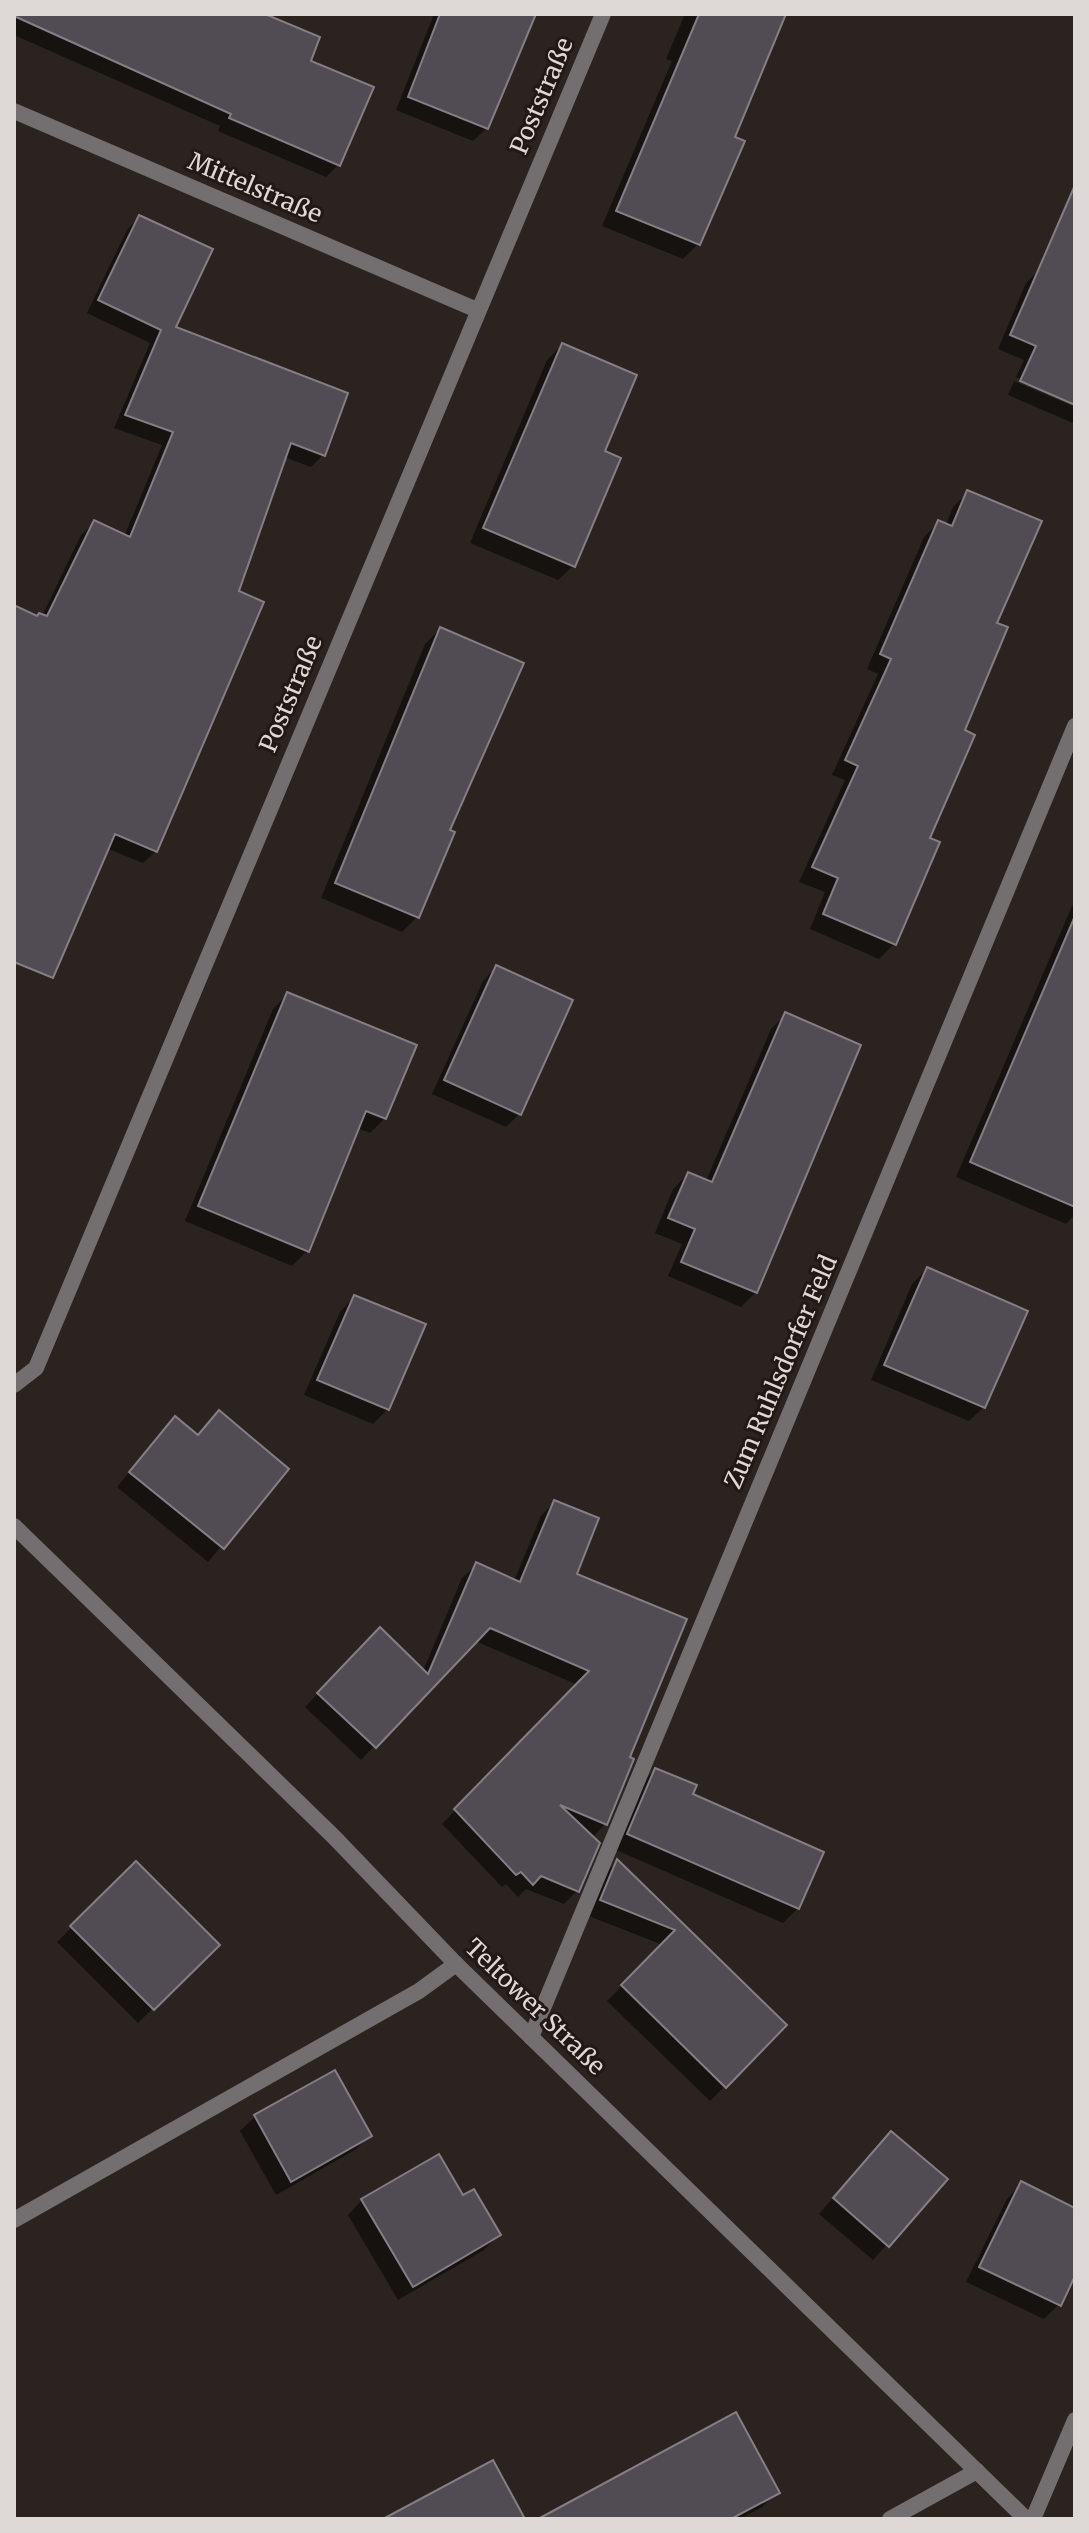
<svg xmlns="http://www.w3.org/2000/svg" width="1089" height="2533" font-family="Merriweather,serif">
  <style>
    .shadow { fill: #0007 }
    .building { fill: #514c53; stroke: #847e85; stroke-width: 2 }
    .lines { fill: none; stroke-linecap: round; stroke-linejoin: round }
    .lane { stroke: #736e6f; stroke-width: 16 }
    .street { stroke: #736e6f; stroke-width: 16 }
    .labels { text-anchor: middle; stroke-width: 6; stroke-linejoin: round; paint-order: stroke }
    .street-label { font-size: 24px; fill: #ded9d6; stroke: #201915 }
  </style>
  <rect width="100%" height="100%" fill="#2a231f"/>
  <g class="shadow">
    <path d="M 14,14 L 201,14 L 308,62 L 338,165 L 326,177 L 218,131 L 220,126 L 14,35 Z"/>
    <path d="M 434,14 L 534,14 L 487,128 L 473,141 L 396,110 Z"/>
    <path d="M 685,14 L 784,14 L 733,138 L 698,244 L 683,259 L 602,226 L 672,61 L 666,59 Z"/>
    <path d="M 1075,196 L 1075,403 L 1016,377 L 1024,360 L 998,349 L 1026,283 L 1037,272 Z"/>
    <path d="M 139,217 L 173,328 L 323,455 L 311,467 L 284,457 L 236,592 L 156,851 L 143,863 L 106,848 L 14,843 L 14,607 L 37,618 L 42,616 L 81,535 L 94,523 L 124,537 L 162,445 L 114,428 L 150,343 L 87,313 L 127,230 Z"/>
    <path d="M 562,345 L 602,452 L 573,566 L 558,580 L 470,543 L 547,360 Z"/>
    <path d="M 1014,381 L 1075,407 L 1075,424 L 1008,395 Z"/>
    <path d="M 968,492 L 995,624 L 894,944 L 879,959 L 810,929 L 825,892 L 799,882 L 845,780 L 832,775 L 878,674 L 867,669 L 924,537 L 939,522 L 946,525 L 953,507 Z"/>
    <path d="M 440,629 L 448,831 L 417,917 L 402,932 L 321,898 L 425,644 Z"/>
    <path d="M 1075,899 L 1075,1214 L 1066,1224 L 956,1177 Z"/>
    <path d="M 496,967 L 570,1001 L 519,1114 L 506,1127 L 432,1094 L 483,981 Z"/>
    <path d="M 288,994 L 385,1118 L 370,1133 L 357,1128 L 307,1251 L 292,1266 L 185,1221 L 273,1009 Z"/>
    <path d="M 786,1015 L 756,1292 L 741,1307 L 668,1276 L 682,1244 L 655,1233 L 673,1189 L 688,1174 L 706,1181 L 771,1029 Z"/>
    <path d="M 927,1269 L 984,1407 L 969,1421 L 871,1380 L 912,1284 Z"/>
    <path d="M 354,1297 L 388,1409 L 373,1424 L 304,1395 L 340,1312 Z"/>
    <path d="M 161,1433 L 197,1436 L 286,1470 L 208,1562 L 117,1487 Z"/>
    <path d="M 554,1502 L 627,1758 L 605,1824 L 592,1838 L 578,1890 L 564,1904 L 526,1889 L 518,1897 L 506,1884 L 502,1887 L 442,1824 L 578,1685 L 475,1641 L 361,1760 L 305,1707 L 380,1630 L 423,1671 L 462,1578 L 476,1565 L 514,1581 L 541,1516 Z"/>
    <path d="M 655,1770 L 691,1795 L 798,1908 L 783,1923 L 614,1849 L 640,1785 Z"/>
    <path d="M 617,1862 L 785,2025 L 710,2101 L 607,2001 L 663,1945 L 586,1915 L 602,1876 Z"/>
    <path d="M 136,1864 L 217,1945 L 138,2023 L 57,1942 Z"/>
    <path d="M 255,2117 L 370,2135 L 355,2150 L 276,2195 L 240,2131 Z"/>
    <path d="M 876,2148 L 945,2179 L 873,2260 L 819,2214 Z"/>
    <path d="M 1021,2184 L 1075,2210 L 1075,2272 L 1059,2304 L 1044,2319 L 966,2282 L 1007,2199 Z"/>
    <path d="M 462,2198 L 498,2235 L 484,2250 L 398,2300 L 348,2215 L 362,2200 Z"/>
    <path d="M 777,2492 L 762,2507 L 740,2519 L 568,2519 Z"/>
  </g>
  <g class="building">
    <path d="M 14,14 L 265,14 L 320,37 L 311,61 L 374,87 L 340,166 L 229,118 L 231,114 L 14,16 Z"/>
    <path d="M 440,14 L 536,14 L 488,129 L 408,97 Z"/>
    <path d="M 699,14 L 786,14 L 735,137 L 745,141 L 700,245 L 616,211 Z"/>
    <path d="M 1075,185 L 1075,405 L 1020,381 L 1036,346 L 1010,335 Z"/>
    <path d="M 139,215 L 213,249 L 176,327 L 348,393 L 325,456 L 291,443 L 239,591 L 264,602 L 157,852 L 115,834 L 53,978 L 14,962 L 14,605 L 37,616 L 39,613 L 47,616 L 94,520 L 130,537 L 173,432 L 125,415 L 161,330 L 98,300 Z"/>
    <path d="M 562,343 L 637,375 L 605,451 L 621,458 L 575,567 L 483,528 Z"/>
    <path d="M 967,490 L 1042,521 L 997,623 L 1008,627 L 965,730 L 975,735 L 930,838 L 940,842 L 896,945 L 823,914 L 838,878 L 812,867 L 858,766 L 845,760 L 891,659 L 880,654 L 938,520 L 952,526 Z"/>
    <path d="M 440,627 L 524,663 L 450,830 L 455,832 L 419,918 L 335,883 Z"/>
    <path d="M 1075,916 L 1075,1207 L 970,1162 Z"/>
    <path d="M 496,965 L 573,1000 L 521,1115 L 444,1080 Z"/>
    <path d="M 287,992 L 417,1045 L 386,1119 L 366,1111 L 309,1252 L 198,1206 Z"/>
    <path d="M 785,1012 L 861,1045 L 757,1293 L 681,1262 L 695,1229 L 668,1218 L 688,1172 L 712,1182 Z"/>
    <path d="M 927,1267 L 1028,1311 L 985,1408 L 884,1365 Z"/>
    <path d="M 354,1295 L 426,1324 L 389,1410 L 317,1380 Z"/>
    <path d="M 219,1410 L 289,1469 L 224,1549 L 129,1472 L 175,1416 L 198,1435 Z"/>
    <path d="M 554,1500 L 599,1518 L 577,1574 L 687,1619 L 630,1757 L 634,1759 L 607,1825 L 560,1805 L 600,1843 L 579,1892 L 541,1876 L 533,1885 L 521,1872 L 516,1875 L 454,1809 L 589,1671 L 490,1628 L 376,1748 L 317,1693 L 380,1627 L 428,1674 L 476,1562 L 520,1582 Z"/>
    <path d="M 655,1768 L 697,1785 L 693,1794 L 824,1852 L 799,1909 L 627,1834 Z"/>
    <path d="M 617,1859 L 787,2025 L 726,2088 L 621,1985 L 675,1930 L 600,1900 Z"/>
    <path d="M 136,1861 L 220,1945 L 154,2010 L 70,1926 Z"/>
    <path d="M 335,2070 L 372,2136 L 291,2182 L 254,2115 Z"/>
    <path d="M 891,2131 L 948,2179 L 889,2247 L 833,2198 Z"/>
    <path d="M 439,2154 L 463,2195 L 474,2189 L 501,2235 L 413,2287 L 361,2199 Z"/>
    <path d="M 1021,2181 L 1075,2208 L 1075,2276 L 1061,2306 L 979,2267 Z"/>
    <path d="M 736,2412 L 780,2493 L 731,2519 L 538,2519 Z"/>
    <path d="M 493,2460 L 525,2519 L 383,2519 Z"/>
  </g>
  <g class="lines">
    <path class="lane" d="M 14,2220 L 419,1991 L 456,1964"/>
    <g class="street">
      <path d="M 14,111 L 477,310"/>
      <path d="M 14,1385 L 36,1368 L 603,14"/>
      <path d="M 14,1526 L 334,1837 L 456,1964 L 1026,2519"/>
      <path d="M 531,2037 L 1075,726"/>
      <path d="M 890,2519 L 977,2471"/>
      <path d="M 1033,2519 L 1075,2420"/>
    </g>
  </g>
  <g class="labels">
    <g class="street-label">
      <text transform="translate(542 96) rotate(-67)" y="8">Poststraße</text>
      <text transform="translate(255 188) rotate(23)" y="8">Mittelstraße</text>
      <text transform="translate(291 694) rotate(-67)" y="8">Poststraße</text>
      <text transform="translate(781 1372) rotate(-67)" y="8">Zum Ruhlsdorfer Feld</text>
      <text transform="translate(535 2007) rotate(44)" y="8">Teltower Straße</text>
    </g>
  </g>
  <rect width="1089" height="2533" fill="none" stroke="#ded9d6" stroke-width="32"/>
</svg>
